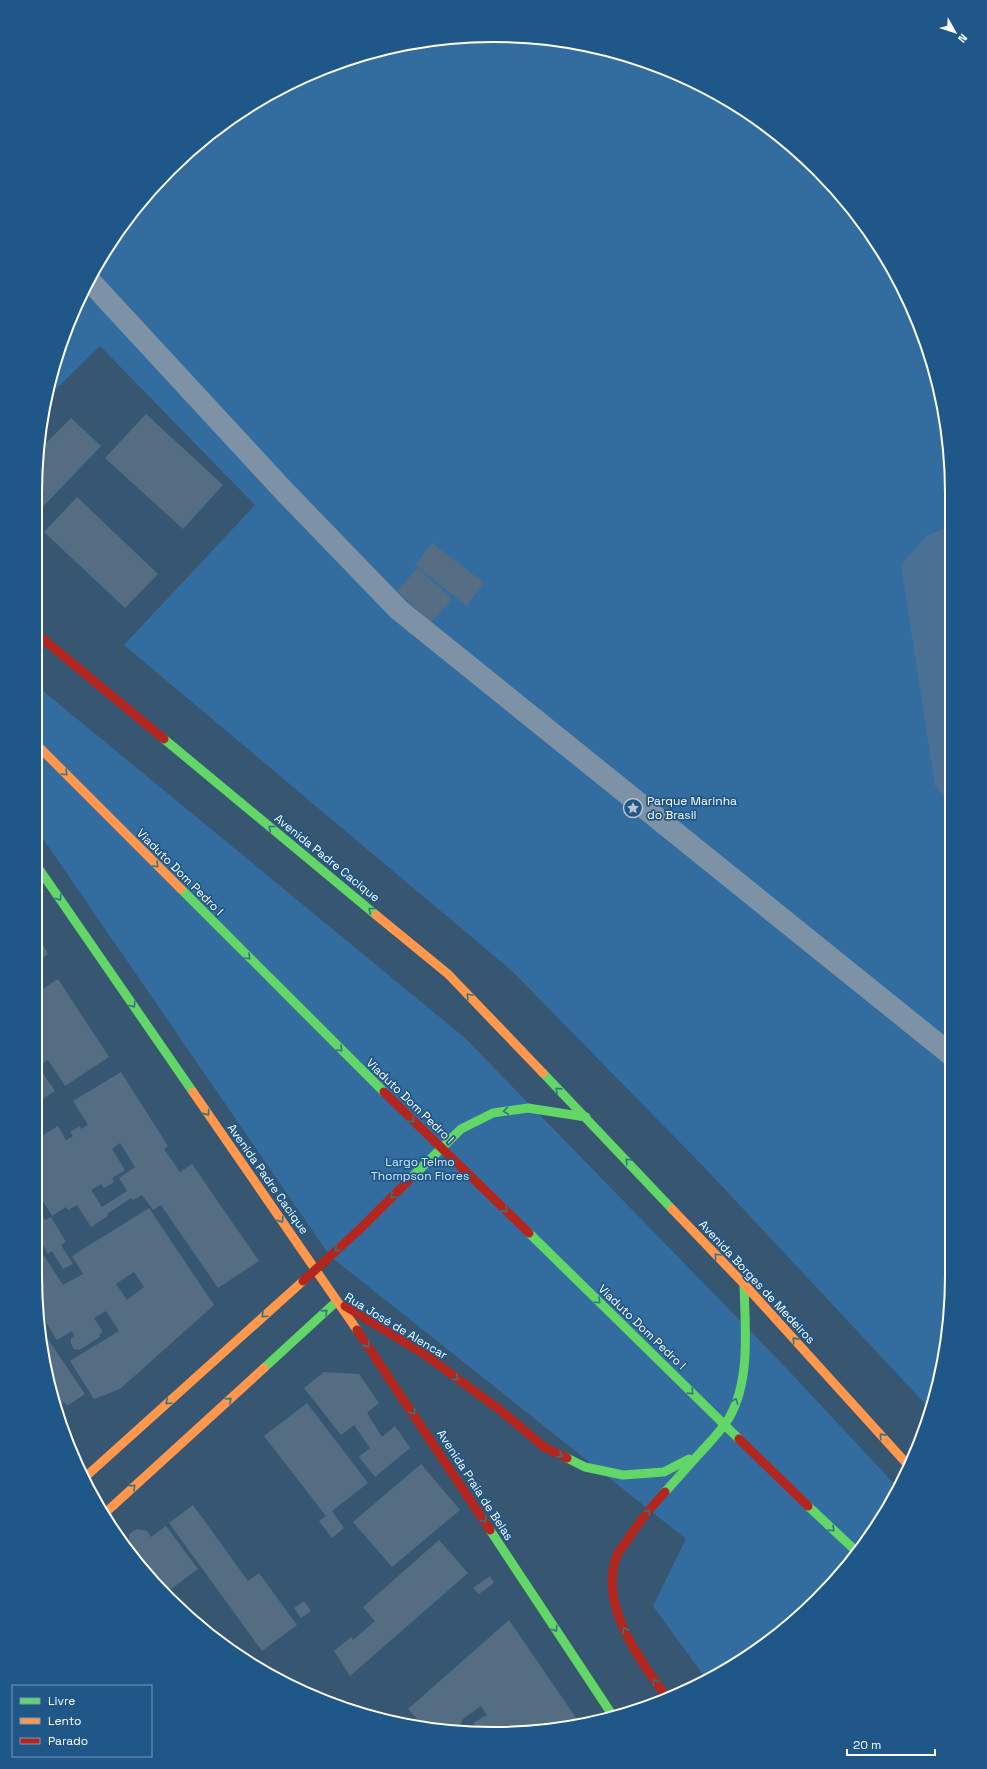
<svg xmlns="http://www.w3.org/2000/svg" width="987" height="1769" font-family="'Space Grotesk',sans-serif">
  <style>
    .green { fill: #336da0 }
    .water { fill: #4a7094 }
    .building { fill: #556d83; fill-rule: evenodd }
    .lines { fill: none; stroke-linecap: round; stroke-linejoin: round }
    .street { stroke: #7e92a6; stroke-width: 22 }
    .fast { stroke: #63d668; stroke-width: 9 }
    .slow { stroke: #ff974d; stroke-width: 9 }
    .jam { stroke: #b3261e; stroke-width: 9 }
    .fast-bridge { stroke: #63d668; stroke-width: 9 }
    .jam-bridge { stroke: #b3261e; stroke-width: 9 }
    .oneway { stroke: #307781 }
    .labels { text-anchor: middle; stroke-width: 3.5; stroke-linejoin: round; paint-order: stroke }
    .poi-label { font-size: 12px; fill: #fff; stroke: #1f5789; text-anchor: start }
    .street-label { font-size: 12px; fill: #fff; stroke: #1f5789 }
    .park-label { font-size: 12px; fill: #cfe5f8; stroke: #1f5789 }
    .rim { fill: none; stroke: #fff; stroke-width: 2 }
  </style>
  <rect width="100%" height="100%" fill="#375671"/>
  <g class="green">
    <path d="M 464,36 L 554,39 L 641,59 L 723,97 L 818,169 L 875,239 L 928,346 L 948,434 L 951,1305 L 930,1409 L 705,1168 L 511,970 L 124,645 L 255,505 L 100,346 L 50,395 L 59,346 L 97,264 L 149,191 L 215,130 L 291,82 L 375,51 Z"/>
    <path d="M 37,686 L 465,1038 L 789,1371 L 898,1488 L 890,1505 L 838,1578 L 796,1620 L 723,1672 L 707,1680 L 653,1606 L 686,1539 L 330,1256 L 37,830 Z"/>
  </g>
  <path class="water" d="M 948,528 L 949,800 L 935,786 L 901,565 L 927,535 Z"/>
  <g class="building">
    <path d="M 146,414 L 223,485 L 183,529 L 105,458 Z"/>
    <path d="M 71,418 L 101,446 L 36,514 L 36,464 L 38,451 Z"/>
    <path d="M 77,497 L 158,574 L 125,608 L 44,532 Z"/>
    <path d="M 432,543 L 484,583 L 467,606 L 415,565 Z"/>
    <path d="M 418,568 L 452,599 L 431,622 L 397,591 Z"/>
    <path d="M 38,935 L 48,954 L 38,961 Z"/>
    <path d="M 58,979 L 109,1057 L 65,1086 L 48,1060 L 38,1066 L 55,1091 L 38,1102 L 38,992 Z"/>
    <path d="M 121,1072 L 168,1146 L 164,1149 L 180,1172 L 192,1164 L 259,1261 L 218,1288 L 161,1205 L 153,1210 L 142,1195 L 133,1200 L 131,1198 L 107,1214 L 108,1216 L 91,1227 L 77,1205 L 68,1210 L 66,1207 L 52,1216 L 38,1193 L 38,1153 L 44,1150 L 38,1138 L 58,1126 L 66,1140 L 73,1136 L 70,1132 L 80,1126 L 81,1129 L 88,1125 L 73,1101 ZM 120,1143 L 135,1167 L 119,1178 L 127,1191 L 102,1207 L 91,1190 L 101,1184 L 104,1188 L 114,1182 L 112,1178 L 125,1170 L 112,1149 Z"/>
    <path d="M 149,1208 L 214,1305 L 120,1389 L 94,1399 L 70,1361 L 119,1331 L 106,1311 L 94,1318 L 103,1332 L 99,1335 L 100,1337 L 79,1350 L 74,1349 L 71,1343 L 71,1338 L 74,1336 L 72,1331 L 57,1340 L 39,1311 L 39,1259 L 44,1256 L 63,1285 L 83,1274 L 72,1256 ZM 134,1272 L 144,1287 L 127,1300 L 116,1284 Z"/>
    <path d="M 39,1210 L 45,1220 L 51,1217 L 66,1242 L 61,1245 L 73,1264 L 63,1269 L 52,1251 L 48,1254 L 39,1238 Z"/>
    <path d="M 39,1326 L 85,1394 L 67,1406 L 64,1402 L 56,1408 L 39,1336 Z"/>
    <path d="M 324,1372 L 359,1374 L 379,1403 L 367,1413 L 382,1437 L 395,1426 L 410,1448 L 375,1477 L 359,1457 L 370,1448 L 354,1425 L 341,1435 L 304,1388 Z"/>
    <path d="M 307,1403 L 368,1483 L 332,1511 L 344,1528 L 332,1538 L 319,1521 L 326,1516 L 264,1436 Z"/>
    <path d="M 421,1464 L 460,1510 L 392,1567 L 353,1522 Z"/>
    <path d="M 193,1505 L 248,1581 L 259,1573 L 297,1625 L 262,1651 L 169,1523 Z"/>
    <path d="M 166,1526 L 198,1569 L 167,1592 L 145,1562 L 141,1564 L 132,1552 L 134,1550 L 129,1542 L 129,1534 L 137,1529 L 147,1531 L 151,1537 Z"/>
    <path d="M 439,1540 L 468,1573 L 350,1676 L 334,1651 L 351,1637 L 353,1640 L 375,1621 L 363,1607 Z"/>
    <path d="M 490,1576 L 494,1583 L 479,1594 L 473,1588 Z"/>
    <path d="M 304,1601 L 311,1611 L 301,1618 L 294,1608 Z"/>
    <path d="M 509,1620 L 581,1725 L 523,1733 L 479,1732 L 473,1723 L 487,1715 L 481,1706 L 463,1719 L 457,1731 L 426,1729 L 408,1709 Z"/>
  </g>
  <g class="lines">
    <path class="street" d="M 89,280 L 284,491 L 399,610 L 950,1054"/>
    <g class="fast">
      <path d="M 164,739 L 376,915"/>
      <path d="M 37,866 L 193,1092"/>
      <path d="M 181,889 L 384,1092"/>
      <path d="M 543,1073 L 672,1209"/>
      <path d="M 410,1179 L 461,1129 L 493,1113 L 528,1108 L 586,1117"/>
      <path d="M 264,1368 L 337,1301"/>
      <path d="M 567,1458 L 585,1467 L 623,1475 L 664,1472 L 689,1459"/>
      <path d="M 665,1492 C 677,1479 688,1466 700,1453 C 710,1442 721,1431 729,1418 C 751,1380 745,1327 744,1284"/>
      <path d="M 808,1506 L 857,1552"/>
      <path d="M 490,1530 L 613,1716"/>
    </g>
    <g class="slow">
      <path d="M 37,745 L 181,889"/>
      <path d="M 376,915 L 448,974 L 543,1073"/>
      <path d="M 193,1092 L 357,1330"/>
      <path d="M 672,1209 L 744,1284 L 908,1465"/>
      <path d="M 83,1479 L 303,1281"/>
      <path d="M 104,1514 L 264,1368"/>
    </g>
    <g class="jam">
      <path d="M 37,634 L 164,739"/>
      <path d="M 303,1281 L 360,1229 L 410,1179"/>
      <path d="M 345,1306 L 424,1354 L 500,1410 L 544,1447 L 567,1458"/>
      <path d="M 357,1330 L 490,1530"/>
      <path d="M 665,1492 C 650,1508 636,1526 624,1545 C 621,1549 617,1553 616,1558 C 599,1606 641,1662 668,1699"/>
    </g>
    <path class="fast-bridge" d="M 529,1233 L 739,1439"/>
    <g class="jam-bridge">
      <path d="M 384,1092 L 529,1233"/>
      <path d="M 739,1439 L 808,1506"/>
    </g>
  </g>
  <defs><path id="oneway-chevron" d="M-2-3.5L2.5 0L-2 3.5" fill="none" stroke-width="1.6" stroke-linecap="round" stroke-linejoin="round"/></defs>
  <g class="oneway">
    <use href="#oneway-chevron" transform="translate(65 773) rotate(45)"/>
    <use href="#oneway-chevron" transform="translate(271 828) rotate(-141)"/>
    <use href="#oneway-chevron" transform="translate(156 865) rotate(45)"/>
    <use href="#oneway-chevron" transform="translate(59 898) rotate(55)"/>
    <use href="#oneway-chevron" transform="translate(371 910) rotate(-141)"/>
    <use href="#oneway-chevron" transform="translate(248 957) rotate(45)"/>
    <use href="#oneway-chevron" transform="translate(469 996) rotate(-133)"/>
    <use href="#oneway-chevron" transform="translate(133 1005) rotate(55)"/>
    <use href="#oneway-chevron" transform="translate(340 1049) rotate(45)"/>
    <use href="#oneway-chevron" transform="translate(558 1090) rotate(-136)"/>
    <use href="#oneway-chevron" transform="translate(506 1111) rotate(172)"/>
    <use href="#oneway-chevron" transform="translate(207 1113) rotate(55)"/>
    <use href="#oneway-chevron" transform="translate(412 1120) rotate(44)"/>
    <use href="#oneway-chevron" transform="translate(628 1161) rotate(-133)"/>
    <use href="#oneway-chevron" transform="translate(393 1196) rotate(135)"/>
    <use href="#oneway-chevron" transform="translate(505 1210) rotate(44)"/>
    <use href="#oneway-chevron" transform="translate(281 1220) rotate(55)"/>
    <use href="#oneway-chevron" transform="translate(337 1249) rotate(137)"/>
    <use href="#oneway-chevron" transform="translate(717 1256) rotate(-133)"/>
    <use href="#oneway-chevron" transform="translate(598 1301) rotate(44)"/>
    <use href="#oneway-chevron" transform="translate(325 1312) rotate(-42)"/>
    <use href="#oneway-chevron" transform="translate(264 1315) rotate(138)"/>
    <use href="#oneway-chevron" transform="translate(795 1340) rotate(-132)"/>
    <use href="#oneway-chevron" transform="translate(367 1345) rotate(55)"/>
    <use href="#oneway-chevron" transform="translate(456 1378) rotate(36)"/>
    <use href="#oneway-chevron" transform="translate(691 1392) rotate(44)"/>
    <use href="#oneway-chevron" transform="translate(229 1400) rotate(-42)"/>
    <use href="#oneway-chevron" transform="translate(735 1401) rotate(-71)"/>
    <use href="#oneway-chevron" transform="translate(168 1402) rotate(138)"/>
    <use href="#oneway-chevron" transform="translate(413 1412) rotate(57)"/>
    <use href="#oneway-chevron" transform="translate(882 1436) rotate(-132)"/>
    <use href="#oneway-chevron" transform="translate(560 1455) rotate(26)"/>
    <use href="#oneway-chevron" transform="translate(133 1487) rotate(-42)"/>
    <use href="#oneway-chevron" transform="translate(648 1512) rotate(-49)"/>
    <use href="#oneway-chevron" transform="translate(484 1520) rotate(57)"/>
    <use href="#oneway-chevron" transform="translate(832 1529) rotate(44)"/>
    <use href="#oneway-chevron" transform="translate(555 1629) rotate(57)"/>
    <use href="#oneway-chevron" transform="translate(625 1630) rotate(-117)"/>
    <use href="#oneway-chevron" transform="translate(655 1682) rotate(-127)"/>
  </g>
  <defs>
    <symbol id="sight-ring" viewBox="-11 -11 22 22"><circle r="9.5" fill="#1f5789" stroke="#b9c4cd" stroke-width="1.5"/><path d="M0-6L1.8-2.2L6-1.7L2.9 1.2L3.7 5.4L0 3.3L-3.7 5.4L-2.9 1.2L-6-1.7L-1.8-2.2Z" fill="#b9c4cd"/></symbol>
  </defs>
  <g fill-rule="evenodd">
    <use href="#sight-ring" x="622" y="797" width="22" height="22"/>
  </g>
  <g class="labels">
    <g class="poi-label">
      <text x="647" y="805">Parque Marinha<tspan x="647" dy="14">do Brasil</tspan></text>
    </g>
    <g class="street-label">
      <text transform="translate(327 858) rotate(39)" y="4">Avenida Padre Cacique</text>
      <text transform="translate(180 872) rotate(45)" y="4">Viaduto Dom Pedro I</text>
      <text transform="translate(410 1101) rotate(44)" y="4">Viaduto Dom Pedro I</text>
      <text transform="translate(268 1179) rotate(55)" y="4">Avenida Padre Cacique</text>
      <text transform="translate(757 1282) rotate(47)" y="4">Avenida Borges de Medeiros</text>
      <text transform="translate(396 1326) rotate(31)" y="4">Rua José de Alencar</text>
      <text transform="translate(642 1327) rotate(44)" y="4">Viaduto Dom Pedro I</text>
      <text transform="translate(475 1485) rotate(57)" y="4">Avenida Praia de Belas</text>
    </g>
    <g class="park-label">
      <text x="420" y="1166">Largo Telmo<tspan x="420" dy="14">Thompson Flores</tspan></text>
    </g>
  </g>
  <path d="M0 0H987V1769H0ZM493 42H494A451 451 0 0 1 945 493V1276A451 451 0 0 1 494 1727H493A451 451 0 0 1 42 1276V493A451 451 0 0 1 493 42Z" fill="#1f5789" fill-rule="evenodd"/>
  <path class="rim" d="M493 42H494A451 451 0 0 1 945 493V1276A451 451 0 0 1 494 1727H493A451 451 0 0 1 42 1276V493A451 451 0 0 1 493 42Z"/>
  <rect x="12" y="1685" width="140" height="72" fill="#1f5789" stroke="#799ab8"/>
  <rect x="20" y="1698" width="20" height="6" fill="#63d668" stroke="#799ab8"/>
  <text x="48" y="1705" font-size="12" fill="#ffffff">Livre</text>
  <rect x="20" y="1718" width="20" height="6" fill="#ff974d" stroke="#799ab8"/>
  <text x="48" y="1725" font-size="12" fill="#ffffff">Lento</text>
  <rect x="20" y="1738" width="20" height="6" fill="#b3261e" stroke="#799ab8"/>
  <text x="48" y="1745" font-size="12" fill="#ffffff">Parado</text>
  <g transform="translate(955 32) rotate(129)" stroke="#1f5789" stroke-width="3" paint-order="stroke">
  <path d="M0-3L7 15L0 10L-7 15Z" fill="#ffffff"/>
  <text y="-6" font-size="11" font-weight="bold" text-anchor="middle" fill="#ffffff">N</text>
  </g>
  <path d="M847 1749v6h88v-6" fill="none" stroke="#ffffff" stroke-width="2"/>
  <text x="853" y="1749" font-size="12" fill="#ffffff" stroke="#1f5789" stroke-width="3" paint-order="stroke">20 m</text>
</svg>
